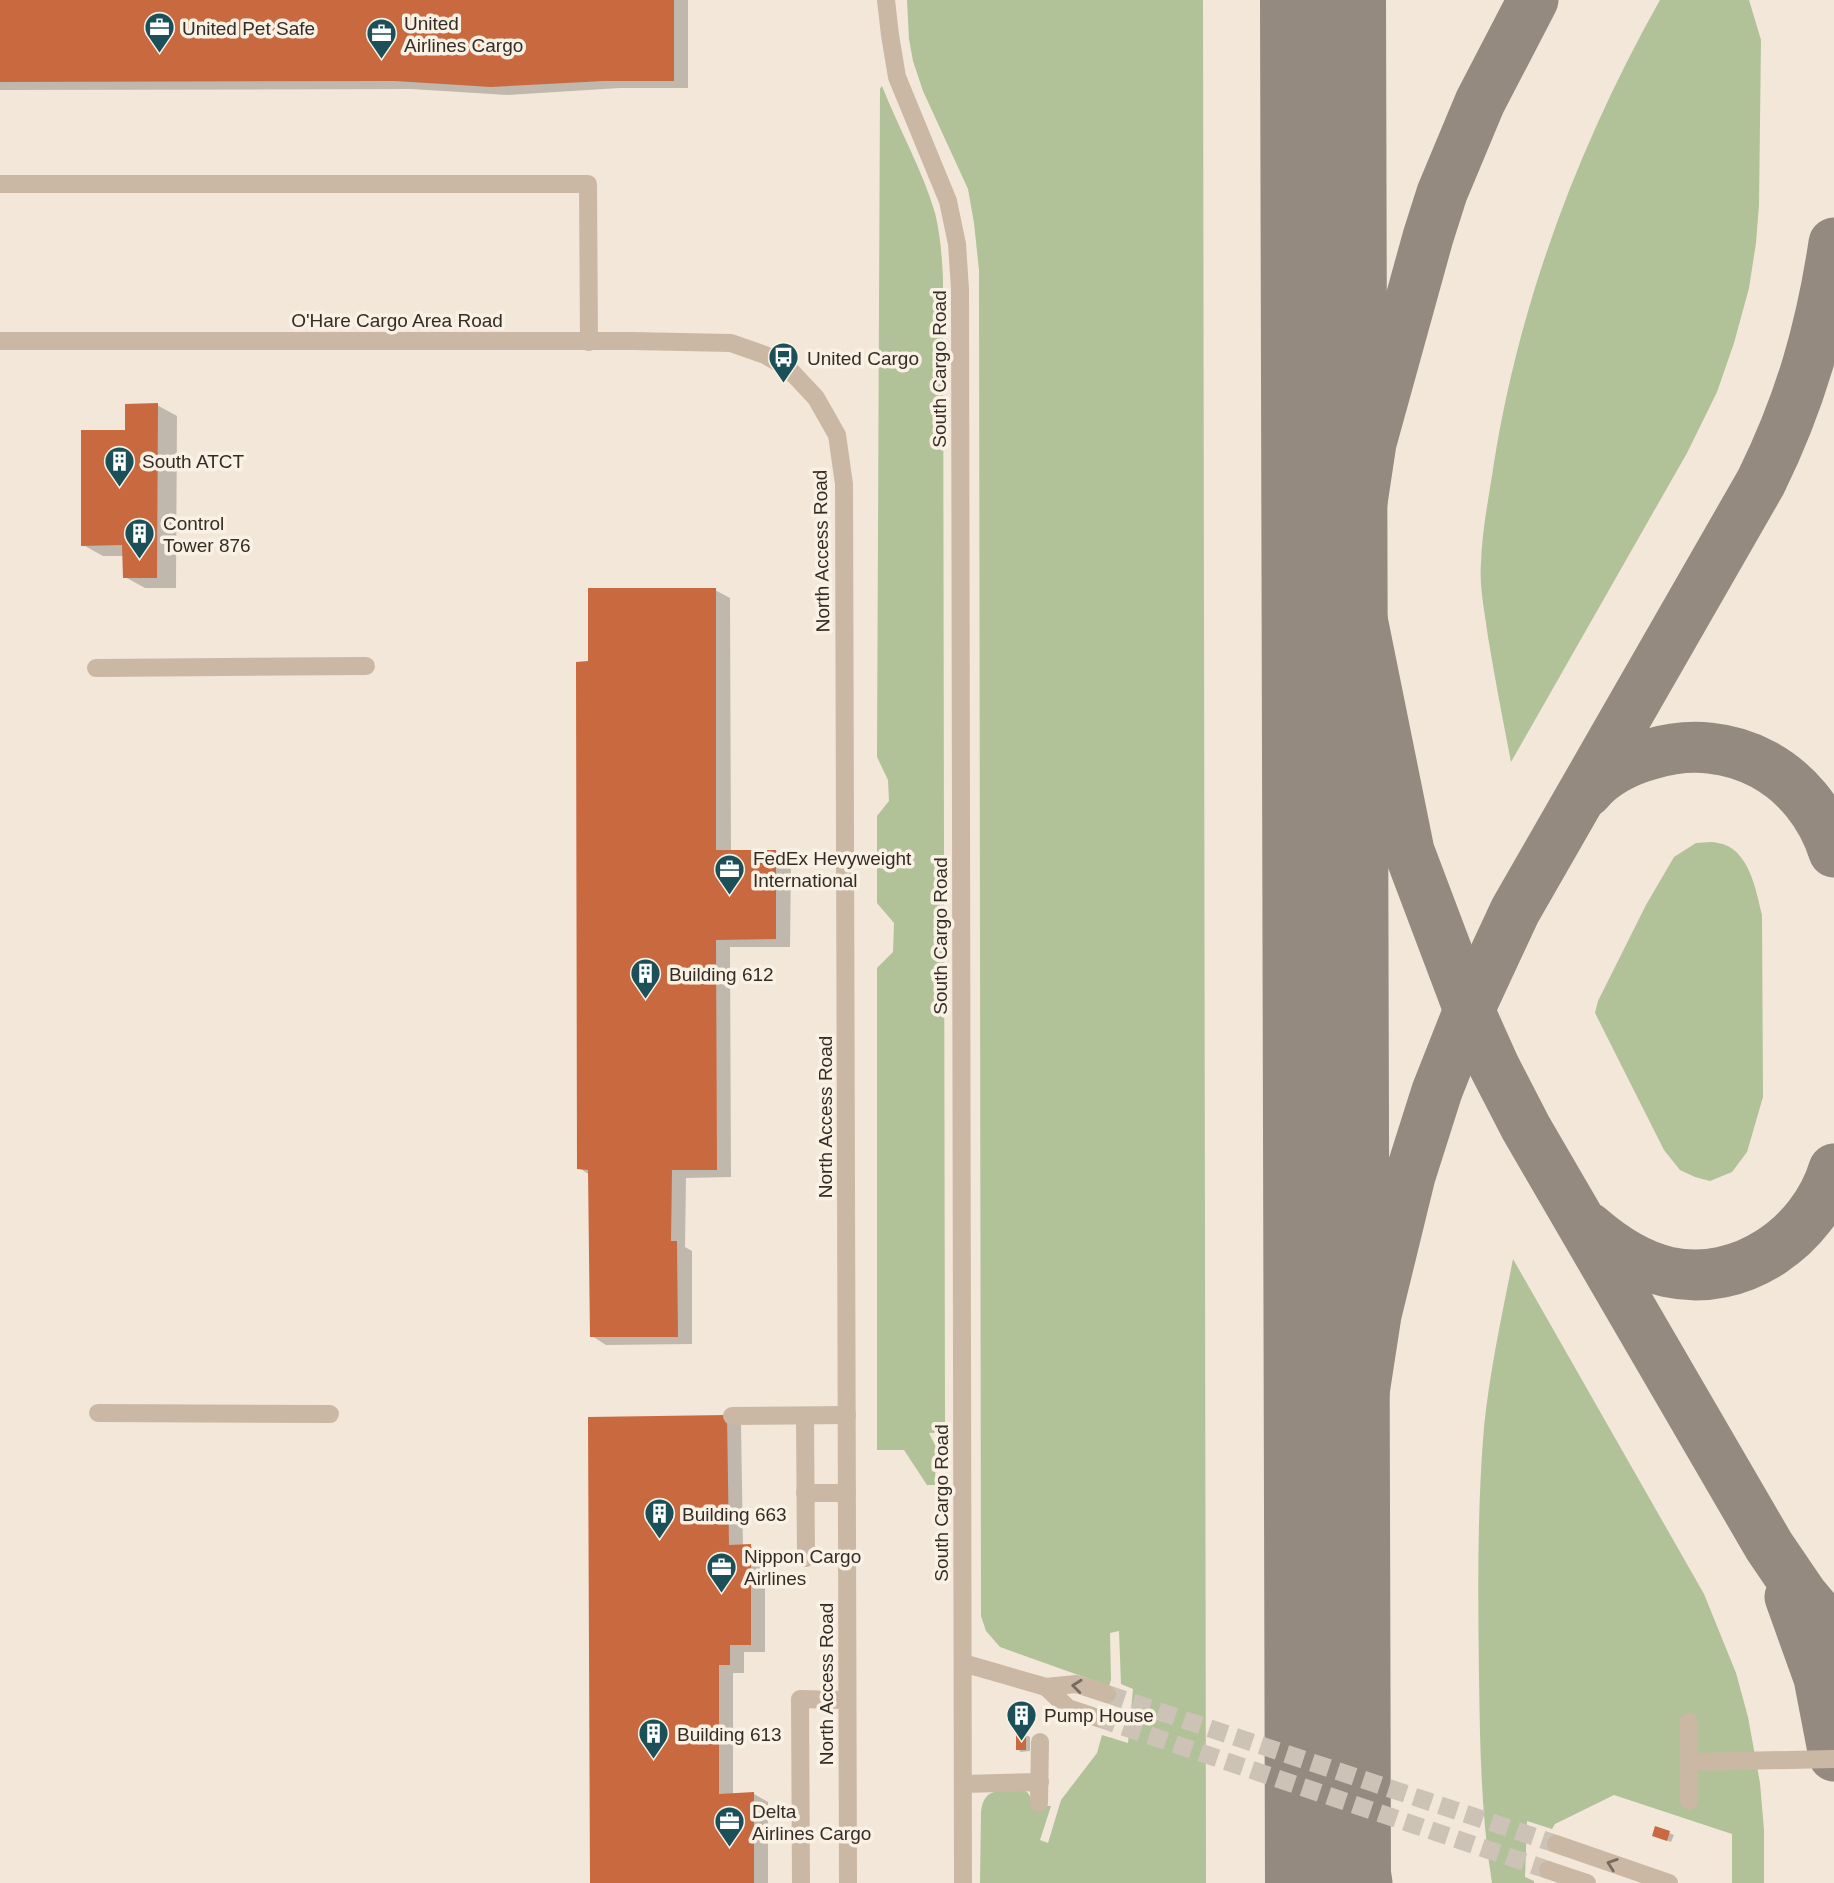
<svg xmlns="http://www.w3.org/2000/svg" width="1834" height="1883" font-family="Helvetica,sans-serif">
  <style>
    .green { fill: #b1c198 }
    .shadow { fill: #0003 }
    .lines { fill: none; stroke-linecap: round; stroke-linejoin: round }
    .taxiway { stroke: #948a80; stroke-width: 51 }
    .runway { stroke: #948a80; stroke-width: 126 }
    .building { fill: #c9693f }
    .minor-tunnel { stroke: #ccc2b5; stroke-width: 18; stroke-dasharray: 18 9; stroke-linecap: butt }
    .minor { stroke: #cab8a4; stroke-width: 18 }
    .oneway { stroke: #786b5f }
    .labels { text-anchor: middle; stroke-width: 7; stroke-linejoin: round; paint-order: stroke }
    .poi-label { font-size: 19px; fill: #352c26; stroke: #faf1e5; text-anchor: start }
    .street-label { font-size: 19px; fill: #352c26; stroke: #faf1e5 }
  </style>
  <rect width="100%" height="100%" fill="#f2e7d9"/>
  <g class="green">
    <path d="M 907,0 L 1203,0 L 1206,1883 L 980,1883 L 981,1812 C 984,1790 994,1791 1013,1791 C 1017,1791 1021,1790 1025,1791 C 1030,1793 1031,1800 1033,1805 L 1051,1806 L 1040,1840 L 1048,1843 L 1061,1800 L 1097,1753 L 1102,1735 L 1128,1743 L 1133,1689 L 1121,1684 L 1119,1631 L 1110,1633 L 1111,1680 L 1109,1686 L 1000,1647 L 986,1631 L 981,1616 L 979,270 L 974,223 L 968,189 L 923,91 L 913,61 L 909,39 Z"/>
    <path d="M 1660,0 L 1749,0 L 1761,40 L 1759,205 L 1756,243 L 1749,288 L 1734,343 L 1717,392 L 1687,453 L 1511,762 C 1503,721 1495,679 1488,637 C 1485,613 1479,587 1481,563 C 1482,530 1489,496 1494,463 C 1520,300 1579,144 1660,0 Z"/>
    <path d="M 882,86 C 898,127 923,171 935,213 C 940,233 942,256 943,278 L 945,1432 L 929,1433 L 936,1447 L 935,1485 L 927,1485 L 904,1450 L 877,1450 L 877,968 L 893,952 L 894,923 L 877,903 L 877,816 L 889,801 L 888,780 L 877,757 L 880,89 Z"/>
    <path d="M 1696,843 C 1703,843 1711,841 1718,843 C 1749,848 1756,890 1762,915 L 1763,1097 L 1747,1152 L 1732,1172 L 1710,1181 L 1695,1177 L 1680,1170 L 1664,1150 L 1595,1013 L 1598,1001 L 1646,905 L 1674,857 Z"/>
    <path d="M 1513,1259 L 1704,1594 L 1736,1673 L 1748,1717 L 1760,1783 L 1764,1830 L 1764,1883 L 1732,1883 L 1732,1834 L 1614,1795 L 1555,1824 L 1552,1829 L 1527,1821 L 1525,1877 L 1534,1881 L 1534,1883 L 1492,1883 C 1481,1815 1480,1745 1479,1676 C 1478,1593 1477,1510 1484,1427 C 1490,1370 1502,1315 1513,1259 Z"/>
  </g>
  <g class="shadow">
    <path d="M 0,0 L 688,0 L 688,88 L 620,88 L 507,95 L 411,89 L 0,90 Z"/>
    <path d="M 157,405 L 177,416 L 176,588 L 145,588 L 125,577 L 124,556 L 103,556 L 83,545 L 127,432 Z"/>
    <path d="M 715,590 L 730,598 L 731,851 L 776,851 L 791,860 L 790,947 L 730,947 L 731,1177 L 686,1178 L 685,1247 L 692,1251 L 692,1344 L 606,1345 L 592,1336 L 590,1175 L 579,1168 L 590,663 Z"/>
    <path d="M 726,1417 L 741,1425 L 743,1546 L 751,1546 L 765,1555 L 765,1652 L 744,1652 L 744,1673 L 733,1673 L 733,1795 L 754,1794 L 768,1802 L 768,1883 L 592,1883 Z"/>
    <path d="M 1026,1735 L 1030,1737 L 1030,1751 L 1021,1752 L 1017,1749 Z"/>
    <path d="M 1656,1828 L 1674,1835 L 1671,1842 L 1658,1837 Z"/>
  </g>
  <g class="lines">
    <g class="taxiway">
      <path d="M 1325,199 L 1336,441 L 1352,569 L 1409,851 L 1469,1010 L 1494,1066 L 1526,1128 L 1769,1546 L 1803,1596 L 1834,1633"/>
      <path d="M 1361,509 L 1371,443 L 1428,237 L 1442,193 L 1480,102 L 1533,0"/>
      <path d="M 1587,792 C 1602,773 1628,760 1651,754 C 1731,730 1809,773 1834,852"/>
      <path d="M 1325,895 L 1347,628"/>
      <path d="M 1589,1228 C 1612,1248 1637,1265 1668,1272 C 1741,1288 1813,1237 1834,1169"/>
      <path d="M 1790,1597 L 1819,1678 L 1834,1756"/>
      <path d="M 1353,1774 L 1360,1837 L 1367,1883"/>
      <path d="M 1328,1828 L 1348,1496 L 1376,1315 L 1410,1176 L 1437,1091 L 1469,1010 L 1515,911 L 1761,482 C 1800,403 1821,330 1834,243"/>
    </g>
    <path class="runway" d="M 1323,0 L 1328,1883"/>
  </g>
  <g class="building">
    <path d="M 0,0 L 674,0 L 674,81 L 604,81 L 491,87 L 395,81 L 0,82 Z"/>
    <path d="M 158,403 L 157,578 L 123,578 L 122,545 L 81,546 L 81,430 L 125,430 L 125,404 Z"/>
    <path d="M 588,588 L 716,588 L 716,850 L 776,850 L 776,939 L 716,940 L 717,1170 L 672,1170 L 671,1241 L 677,1241 L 678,1337 L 590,1337 L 588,1170 L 577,1169 L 576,662 L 588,661 Z"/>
    <path d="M 727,1415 L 729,1545 L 751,1544 L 751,1645 L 730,1645 L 730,1665 L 719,1665 L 719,1794 L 754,1792 L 754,1883 L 590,1883 L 588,1417 Z"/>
    <path d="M 1026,1733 L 1026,1750 L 1016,1750 L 1016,1734 Z"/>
    <path d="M 1655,1826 L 1670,1831 L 1667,1841 L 1652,1836 Z"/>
  </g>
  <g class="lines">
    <g class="minor-tunnel">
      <path d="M 1107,1694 L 1556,1844"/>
      <path d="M 1098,1718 L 1548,1870"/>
    </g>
    <g class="minor">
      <path d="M 886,0 L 890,35 L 897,77 L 948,201 L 957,244 L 960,289 L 963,1883"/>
      <path d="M 0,184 L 588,184 L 589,342"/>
      <path d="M 0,341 L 633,341 L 731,343 L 765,355 L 788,368 L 816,398 L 837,435 L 844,484 L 848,1883"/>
      <path d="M 96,668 L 366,666"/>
      <path d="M 98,1413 L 330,1414"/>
      <path d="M 732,1416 L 847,1415"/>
      <path d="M 805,1416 L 806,1558"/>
      <path d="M 805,1493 L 847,1493"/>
      <path d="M 963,1663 L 1046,1687 L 1076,1684 L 1107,1694"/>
      <path d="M 1046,1687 L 1068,1708 L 1098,1718"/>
      <path d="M 1689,1722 L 1689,1801"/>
      <path d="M 1689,1762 L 1834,1759"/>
      <path d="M 963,1784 L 1040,1782"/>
      <path d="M 1039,1803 L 1040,1742"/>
      <path d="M 1556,1844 L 1669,1883"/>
      <path d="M 1548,1870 L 1587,1883"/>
      <path d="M 801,1883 L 800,1699 L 847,1700"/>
    </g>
  </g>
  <defs><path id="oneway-chevron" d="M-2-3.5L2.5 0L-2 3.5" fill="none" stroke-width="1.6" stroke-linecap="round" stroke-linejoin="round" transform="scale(1.75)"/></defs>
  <g class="oneway">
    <use href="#oneway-chevron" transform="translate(1077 1686) rotate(-174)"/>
    <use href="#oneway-chevron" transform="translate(1612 1864) rotate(-161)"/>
  </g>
  <defs>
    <symbol id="office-pin" viewBox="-11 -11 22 30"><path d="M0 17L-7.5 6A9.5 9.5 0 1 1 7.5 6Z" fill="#1b5058" stroke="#faf1e5"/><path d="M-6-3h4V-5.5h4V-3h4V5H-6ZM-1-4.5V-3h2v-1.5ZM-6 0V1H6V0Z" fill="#fff"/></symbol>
    <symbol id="bus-pin" viewBox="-11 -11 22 30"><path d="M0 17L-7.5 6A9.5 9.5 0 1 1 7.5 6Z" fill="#1b5058" stroke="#faf1e5"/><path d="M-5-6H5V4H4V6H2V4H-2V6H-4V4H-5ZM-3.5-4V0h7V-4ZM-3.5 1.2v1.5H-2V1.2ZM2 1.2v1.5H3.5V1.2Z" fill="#fff"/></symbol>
    <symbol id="building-pin" viewBox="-11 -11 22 30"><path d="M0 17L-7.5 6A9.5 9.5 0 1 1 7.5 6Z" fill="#1b5058" stroke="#faf1e5"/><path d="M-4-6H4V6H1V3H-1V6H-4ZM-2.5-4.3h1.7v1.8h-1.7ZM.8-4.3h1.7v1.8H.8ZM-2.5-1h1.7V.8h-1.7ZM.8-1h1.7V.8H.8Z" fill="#fff"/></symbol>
  </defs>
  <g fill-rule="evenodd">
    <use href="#office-pin" x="142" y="10" width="35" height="47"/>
    <use href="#office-pin" x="364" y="16" width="35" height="47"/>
    <use href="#bus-pin" x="766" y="340" width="35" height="47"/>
    <use href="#building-pin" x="102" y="444" width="35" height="47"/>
    <use href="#building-pin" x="122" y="516" width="35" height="47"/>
    <use href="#office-pin" x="712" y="852" width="35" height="47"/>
    <use href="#building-pin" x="628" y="956" width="35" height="47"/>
    <use href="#building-pin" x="642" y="1496" width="35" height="47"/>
    <use href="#office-pin" x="704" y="1550" width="35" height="47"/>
    <use href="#building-pin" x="1004" y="1698" width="35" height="47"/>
    <use href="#building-pin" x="636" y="1716" width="35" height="47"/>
    <use href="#office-pin" x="712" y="1804" width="35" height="47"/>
  </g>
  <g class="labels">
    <g class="poi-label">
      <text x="404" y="30">United<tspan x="404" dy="22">Airlines Cargo</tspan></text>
      <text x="182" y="35">United Pet Safe</text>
      <text x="807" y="365">United Cargo</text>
      <text x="142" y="468">South ATCT</text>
      <text x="163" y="530">Control<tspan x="163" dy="22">Tower 876</tspan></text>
      <text x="753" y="865">FedEx Hevyweight<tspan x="753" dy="22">International</tspan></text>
      <text x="669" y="981">Building 612</text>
      <text x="682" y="1521">Building 663</text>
      <text x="744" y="1563">Nippon Cargo<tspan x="744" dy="22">Airlines</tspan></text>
      <text x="1044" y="1722">Pump House</text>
      <text x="677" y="1741">Building 613</text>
      <text x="752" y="1818">Delta<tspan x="752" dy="22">Airlines Cargo</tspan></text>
    </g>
    <g class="street-label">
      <text x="397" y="327">O'Hare Cargo Area Road</text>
      <text transform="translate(939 369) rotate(-90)" y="7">South Cargo Road</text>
      <text transform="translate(821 551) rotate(-91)" y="7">North Access Road</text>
      <text transform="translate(940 936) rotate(-90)" y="7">South Cargo Road</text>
      <text transform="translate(825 1117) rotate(-90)" y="7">North Access Road</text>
      <text transform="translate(941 1503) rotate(-90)" y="7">South Cargo Road</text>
      <text transform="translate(826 1684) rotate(-90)" y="7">North Access Road</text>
    </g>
  </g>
</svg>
